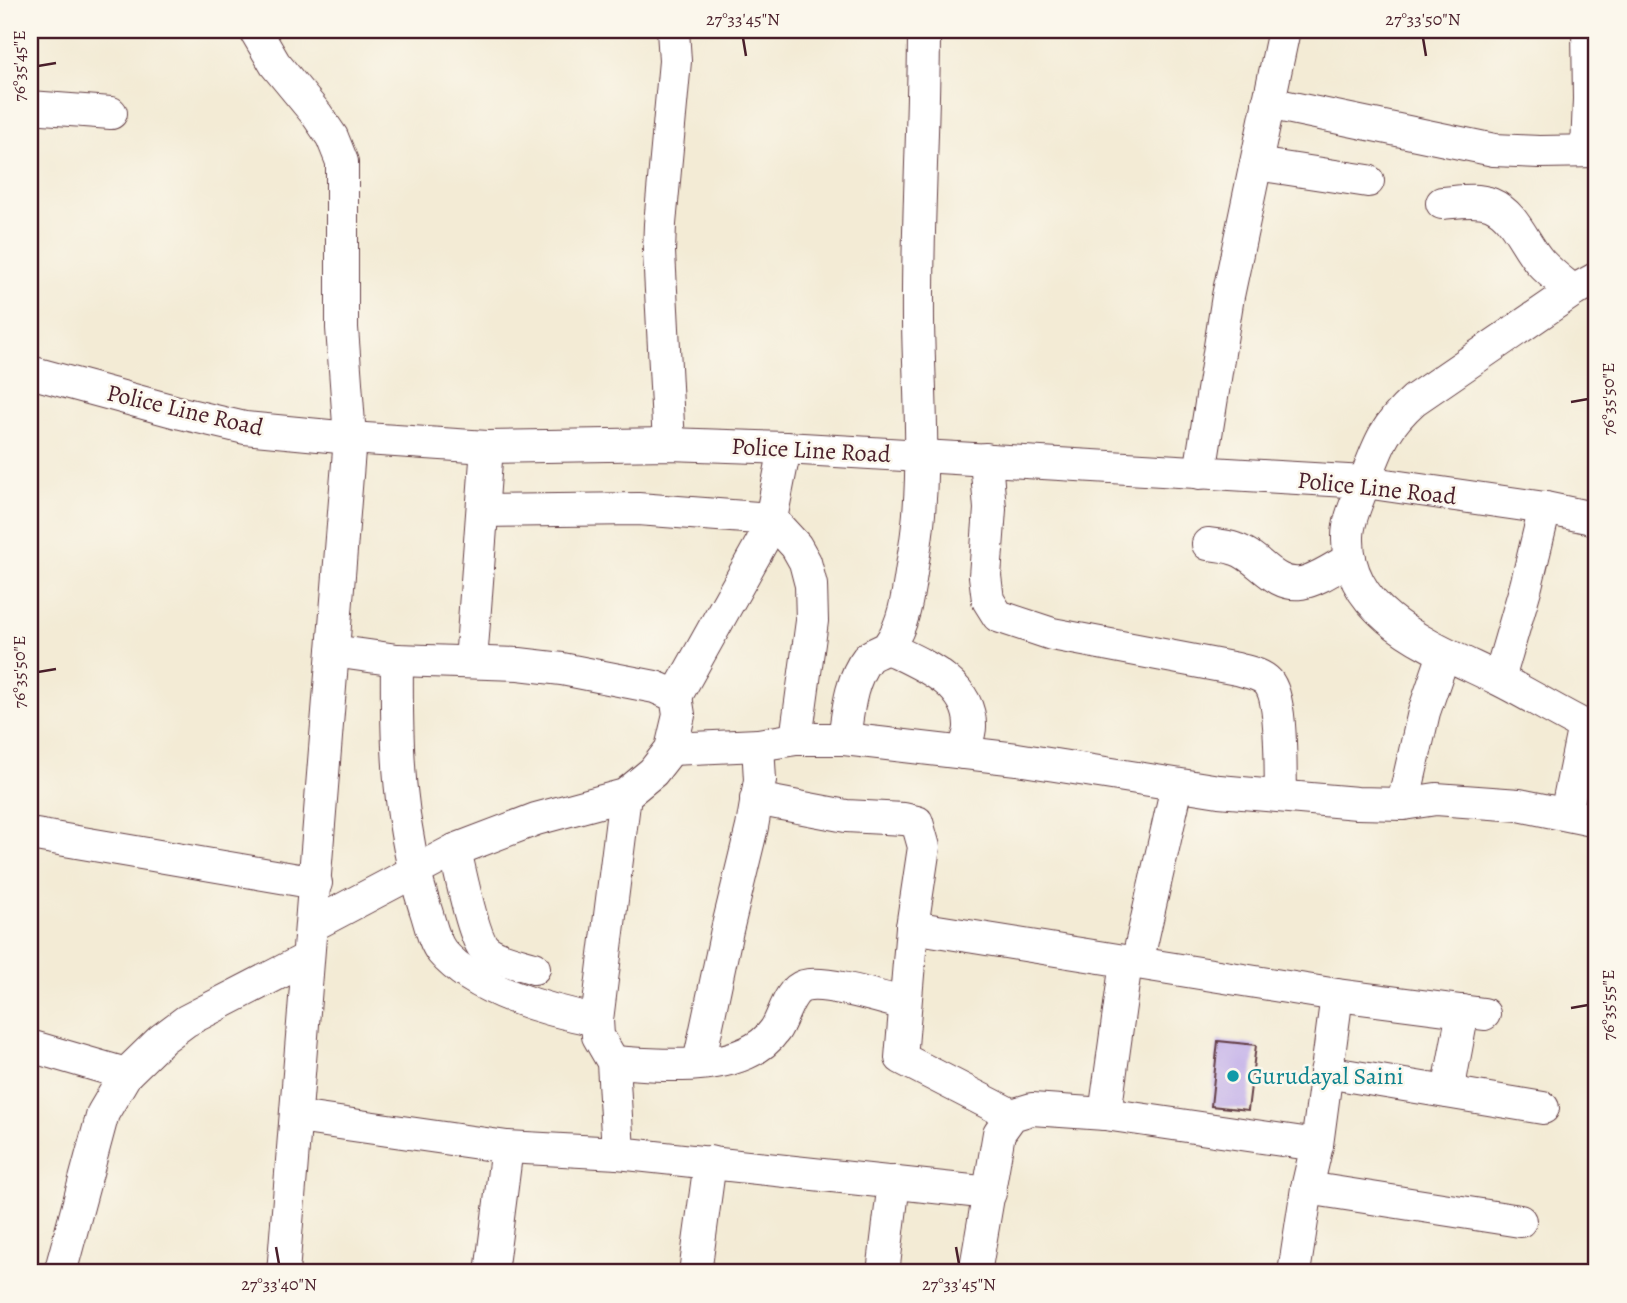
<svg xmlns="http://www.w3.org/2000/svg" width="1627" height="1303" font-family="Alegreya,serif">
  <style>
    .building { fill: #b49de8 }
    .lines { fill: none; stroke-linecap: round; stroke-linejoin: round }
    .street-casing { stroke: #633e44; stroke-width: 34 }
    .street { stroke: #fff; stroke-width: 32 }
    .ticks { fill: none; stroke: #4a1f2b; stroke-width: 2.5 }
    .culture-dot { fill: #0f9aa8; stroke: #fbf7ec; stroke-width: 2.5 }
    .labels { text-anchor: middle; stroke-width: 5; stroke-linejoin: round; paint-order: stroke }
    .street-label { font-size: 24px; fill: #4a1f2b; stroke: #fbf7ec }
    .culture-label { font-size: 24px; fill: #0d838f; stroke: #fbf7ec; text-anchor: start }
    .neatline { fill: none; stroke: #4a1f2b; stroke-width: 2.5 }
    .ticks-label { font-size: 18px; text-anchor: middle; fill: #4a1f2b }
  </style>
  <rect width="100%" height="100%" fill="#fbf7ec"/>
  <filter id="ink" filterUnits="userSpaceOnUse"><feTurbulence type="fractalNoise" baseFrequency=".0143" numOctaves="2"/><feDisplacementMap in="SourceGraphic" scale="14" xChannelSelector="R" yChannelSelector="G"/><feConvolveMatrix kernelMatrix="1 2 1 2 8 2 1 2 1" color-interpolation-filters="sRGB"/></filter>
  <filter id="wash" filterUnits="userSpaceOnUse"><feTurbulence type="fractalNoise" baseFrequency=".00686" numOctaves="4" result="noise"/><feDisplacementMap in="SourceGraphic" scale="28" xChannelSelector="R" yChannelSelector="G"/><feGaussianBlur stdDeviation="1.57" result="paint"/><feColorMatrix in="noise" values="0 0 0 0 0 0 0 0 0 0 0 0 0 0 0 0 0 1.4 0 .05"/><feComposite in="paint" operator="in"/></filter>
  <g filter="url(#wash)">
    <rect width="100%" height="100%" fill="#f3ebd5"/>
    <g id="blocks">
      <path class="building" d="M 1218,1041 L 1256,1045 L 1248,1110 L 1211,1106 Z"/>
    </g>
  </g>
  <g filter="url(#ink)">
    <use href="#blocks" fill-opacity="0" stroke="#633e44" stroke-width="2"/>
    <g class="lines">
      <defs>
        <g id="street">
          <path d="M 255,30 L 275,64 L 317,115 L 332,137 L 342,162 L 342,328 L 350,438 L 283,1273"/>
          <path d="M 1268,103 L 1494,150 L 1540,152 L 1597,151"/>
          <path d="M 30,107 L 111,113"/>
          <path d="M 1587,150 L 1589,99 L 1588,30"/>
          <path d="M 1256,164 L 1368,181"/>
          <path d="M 1442,203 C 1457,202 1476,198 1491,204 C 1515,214 1524,244 1540,262 C 1550,273 1562,282 1573,291"/>
          <path d="M 1597,278 L 1573,291 L 1414,400 C 1382,429 1378,447 1363,486 C 1357,502 1348,520 1348,537 C 1346,618 1438,649 1498,679 C 1532,696 1563,716 1597,732"/>
          <path d="M 30,372 L 181,413 L 245,428 L 350,438 L 487,447 L 669,444 L 785,448 L 1365,482 L 1545,508 L 1597,519"/>
          <path d="M 669,444 L 659,252 L 660,224 L 675,61 L 673,30"/>
          <path d="M 986,459 L 990,509 L 985,576 L 988,600 L 998,616 L 1052,634 L 1237,669 C 1247,672 1261,674 1268,682 C 1283,699 1280,771 1281,796"/>
          <path d="M 1200,473 L 1228,296 L 1284,30"/>
          <path d="M 483,511 L 638,509 L 771,519 L 796,546 L 805,562 L 811,585 L 812,621 L 796,739"/>
          <path d="M 1208,544 C 1217,545 1227,546 1235,549 C 1259,556 1273,587 1301,583 C 1318,580 1335,567 1350,559"/>
          <path d="M 888,648 C 921,664 971,683 970,727 C 970,735 965,745 963,753"/>
          <path d="M 397,660 C 396,748 398,823 425,908 C 430,922 433,941 442,952 C 475,991 549,1011 597,1020"/>
          <path d="M 471,662 L 487,447"/>
          <path d="M 1499,679 L 1526,586 L 1545,508"/>
          <path d="M 676,696 L 762,542 L 771,519 L 785,448"/>
          <path d="M 844,739 C 848,712 850,681 867,659 C 873,652 884,652 889,645 C 907,621 909,582 914,554 C 927,477 919,399 918,321 C 917,224 924,127 924,30"/>
          <path d="M 671,749 L 758,745 L 796,739 L 844,739 L 1017,759 L 1219,791 L 1357,803 L 1403,804 L 1436,799 L 1519,805 L 1597,821"/>
          <path d="M 756,799 L 846,816 L 904,819 L 917,822 L 924,847 L 912,927 L 901,1058 L 1012,1115"/>
          <path d="M 1403,804 L 1424,712 L 1444,654"/>
          <path d="M 1566,814 L 1584,725"/>
          <path d="M 30,834 L 316,883"/>
          <path d="M 455,850 C 460,871 472,932 483,947 C 493,959 519,963 534,968"/>
          <path d="M 313,925 L 455,850 L 536,819 L 625,795 L 653,772 L 671,749 L 679,715 L 676,696 L 655,687 L 562,669 L 519,664 L 397,660 L 333,651"/>
          <path d="M 912,927 L 1337,995 L 1484,1014"/>
          <path d="M 1137,963 L 1177,786"/>
          <path d="M 30,1046 L 126,1074"/>
          <path d="M 613,1062 C 659,1065 744,1075 775,1030 C 784,1017 788,991 804,986 C 825,980 882,998 905,1004"/>
          <path d="M 699,1063 L 727,930 L 752,827 L 760,780 L 758,745"/>
          <path d="M 1326,1072 L 1543,1108"/>
          <path d="M 1448,1092 L 1463,1011"/>
          <path d="M 1105,1114 L 1126,962"/>
          <path d="M 297,1117 L 507,1147 L 618,1153 L 990,1193"/>
          <path d="M 618,1153 L 613,1062 L 598,1036 L 597,1020 L 625,795"/>
          <path d="M 1307,1188 L 1520,1221"/>
          <path d="M 60,1273 L 103,1113 L 126,1074 L 162,1039 L 186,1021 L 308,958"/>
          <path d="M 491,1273 L 507,1147"/>
          <path d="M 695,1273 L 710,1162"/>
          <path d="M 883,1273 L 894,1182"/>
          <path d="M 975,1273 L 999,1133 L 1012,1115 L 1032,1109 L 1105,1114 L 1317,1145"/>
          <path d="M 1294,1273 L 1307,1188 L 1317,1145 L 1337,995"/>
        </g>
      </defs>
      <use href="#street" class="street-casing"/>
      <use href="#street" class="street"/>
    </g>
  </g>
  <path class="ticks" d="M 743,38 L 746,56M 1423,38 L 1426,56M 38,66 L 56,63M 1571,402 L 1588,399M 38,672 L 56,669M 1571,1008 L 1588,1005M 276,1247 L 279,1264M 956,1247 L 959,1264"/>
  <circle class="culture-dot" cx="1233" cy="1076" r="7"/>
  <g class="labels">
    <g class="street-label">
      <text transform="translate(185 410) rotate(13)" y="8">Police Line Road</text>
      <text transform="translate(811 450) rotate(3)" y="8">Police Line Road</text>
      <text transform="translate(1377 488) rotate(6)" y="8">Police Line Road</text>
    </g>
    <g class="culture-label">
      <text x="1247" y="1084">Gurudayal Saini</text>
    </g>
  </g>
  <rect width="1627" height="1303" fill="none" stroke="#fbf7ec" stroke-width="77"/>
  <rect x="38" y="38" width="1550" height="1226" class="neatline"/>
  <g class="ticks-label">
    <text x="743" y="25">27°33'45"N</text>
    <text x="1423" y="25">27°33'50"N</text>
    <text transform="translate(19 66) rotate(-90)" y="6">76°35'45"E</text>
    <text transform="translate(1608 399) rotate(-90)" y="6">76°35'50"E</text>
    <text transform="translate(19 672) rotate(-90)" y="6">76°35'50"E</text>
    <text transform="translate(1608 1005) rotate(-90)" y="6">76°35'55"E</text>
    <text x="279" y="1290">27°33'40"N</text>
    <text x="959" y="1290">27°33'45"N</text>
  </g>
</svg>
